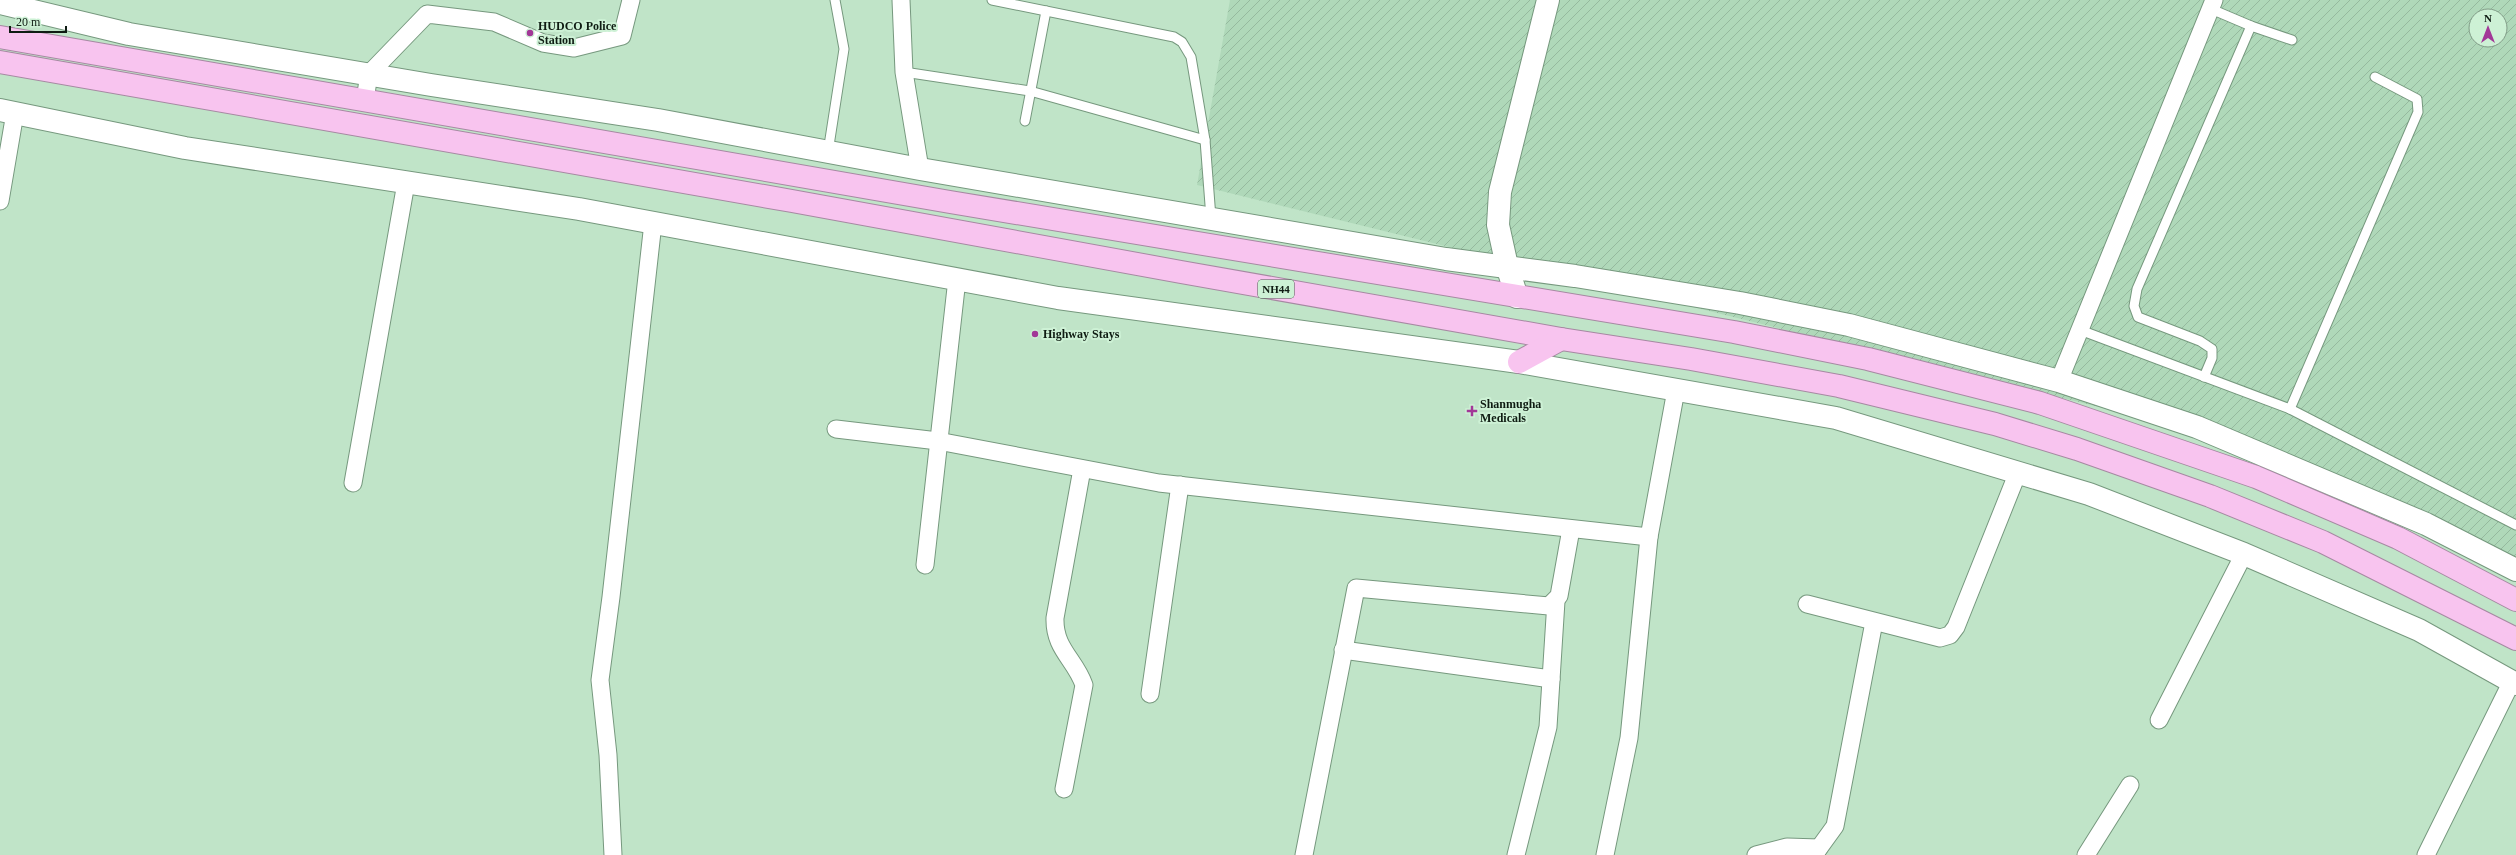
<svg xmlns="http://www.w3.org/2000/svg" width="2516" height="855" font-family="Georgia,serif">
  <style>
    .industrial { fill: url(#industrial-furrows); fill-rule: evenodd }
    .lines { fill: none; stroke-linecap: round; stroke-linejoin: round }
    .lane-casing { stroke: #76987e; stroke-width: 11 }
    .street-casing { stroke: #76987e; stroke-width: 19 }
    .secondary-casing { stroke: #76987e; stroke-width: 24 }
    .highway-casing { stroke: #a689a2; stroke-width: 24 }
    .lane { stroke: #fff; stroke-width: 9 }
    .street { stroke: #fff; stroke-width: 17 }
    .secondary { stroke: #fff; stroke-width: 22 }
    .highway { stroke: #f8c4ef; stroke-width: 22 }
    .poi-dot { fill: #a23797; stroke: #cdf1d5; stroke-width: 1.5 }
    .labels { text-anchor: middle; stroke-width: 4; stroke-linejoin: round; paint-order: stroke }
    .shield { fill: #cdf1d5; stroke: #485c4d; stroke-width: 1 }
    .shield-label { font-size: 11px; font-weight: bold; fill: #0f1c13 }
    .poi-label { font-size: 12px; font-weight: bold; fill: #0f1c13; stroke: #cdf1d5; text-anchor: start }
  </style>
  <defs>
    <pattern id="industrial-furrows" width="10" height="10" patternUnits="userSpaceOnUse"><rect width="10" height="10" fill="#afd8b9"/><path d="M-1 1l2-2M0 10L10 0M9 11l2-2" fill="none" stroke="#95b99e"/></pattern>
  </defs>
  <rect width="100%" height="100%" fill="#c0e4c8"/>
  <path class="industrial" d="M 1230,0 L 2516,0 L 2516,562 L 2217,436 L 1197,185 ZM 2476,16 L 2500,16 L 2500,40 L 2476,40 Z"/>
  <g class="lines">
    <defs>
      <g id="lane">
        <path d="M 992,0 L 1174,37 L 1182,42 L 1191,57 L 1205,140 L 1211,218"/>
        <path d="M 2211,9 L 2251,26"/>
        <path d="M 904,72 L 1030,91 L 1205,140"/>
        <path d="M 1025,121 L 1046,11"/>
        <path d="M 828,152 L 844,49 L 835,0"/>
        <path d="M 2080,330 L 2290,409 L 2516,525"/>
        <path d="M 2204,377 L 2212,358 L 2212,349 L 2200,341 L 2138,317 L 2134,306 L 2137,289 L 2251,26 L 2292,40"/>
        <path d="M 2290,409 L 2418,112 L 2417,99 L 2375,77"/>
      </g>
      <g id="street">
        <path d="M 901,0 L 904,72 L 920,169"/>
        <path d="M 365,100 L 369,74 L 427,14 L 494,22 L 543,43 L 574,48 L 622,36 L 631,0"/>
        <path d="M 0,201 L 15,113"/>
        <path d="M 2059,381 L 2214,0"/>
        <path d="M 836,429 L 938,441 L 1159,483 L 1649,537"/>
        <path d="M 353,483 L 406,183"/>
        <path d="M 925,565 L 957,279"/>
        <path d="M 1807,604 L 1940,638 L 1950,635 L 1956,627 L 2018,472"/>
        <path d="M 1343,650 L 1551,679"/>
        <path d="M 1150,694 L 1180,485"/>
        <path d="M 2159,720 L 2244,554"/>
        <path d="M 1064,789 L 1084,685 C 1075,659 1054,649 1055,618 L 1082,469"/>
        <path d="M 613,855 L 608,755 L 600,680 L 611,597 L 653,223"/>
        <path d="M 1304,855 L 1356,588 L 1549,606 L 1559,596 L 1571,529"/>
        <path d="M 1516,855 L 1548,727 L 1556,601"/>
        <path d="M 1605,855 L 1629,738 L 1649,537 L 1676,390"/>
        <path d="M 1756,855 L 1787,847 L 1819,848"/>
        <path d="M 1814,855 L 1835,826 L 1874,622"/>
        <path d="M 2086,855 L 2130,785"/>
        <path d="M 2426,855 L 2512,681"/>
      </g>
      <g id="secondary">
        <path d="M 0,3 L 129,34 L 431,85 L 658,120 L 920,169 L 1446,259 L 1575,276 L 1740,303 L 1849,325 L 2059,381 L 2197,427 L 2426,524 L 2516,570"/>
        <path d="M 0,110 L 185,148 L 579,209 L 1058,298 L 1519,362 L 1836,418 L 2089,494 L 2244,554 L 2419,630 L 2516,684"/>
        <path d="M 1517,297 L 1507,266 L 1498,225 L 1500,192 L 1548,0"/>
      </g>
      <g id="highway">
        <path d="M 0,37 L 950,202 L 1734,332 L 1868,359 L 2040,403 L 2256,477 L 2398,538 L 2516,600"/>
        <path d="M 0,62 L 792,201 L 1181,272 L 1561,339 L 1691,359 L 1839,386 L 1995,424 L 2077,449 L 2210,496 L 2323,542 L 2516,639"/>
        <path d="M 1519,362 L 1561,339"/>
      </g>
    </defs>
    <use href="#lane" class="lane-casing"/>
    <use href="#street" class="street-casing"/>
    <use href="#secondary" class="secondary-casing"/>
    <use href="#highway" class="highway-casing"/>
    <use href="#lane" class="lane"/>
    <use href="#street" class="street"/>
    <use href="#secondary" class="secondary"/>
    <use href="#highway" class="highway"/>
  </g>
  <g class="poi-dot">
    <circle cx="530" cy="33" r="4"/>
    <circle cx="1035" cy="334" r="4"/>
    <path d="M1470 405h4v4h4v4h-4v4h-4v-4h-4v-4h4z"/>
  </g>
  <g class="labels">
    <rect class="shield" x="1258" y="280" width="36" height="18" rx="3"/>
    <g class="shield-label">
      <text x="1276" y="293">NH44</text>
    </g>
    <g class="poi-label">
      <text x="538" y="30">HUDCO Police<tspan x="538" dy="14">Station</tspan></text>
      <text x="1043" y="338">Highway Stays</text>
      <text x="1480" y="408">Shanmugha<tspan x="1480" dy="14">Medicals</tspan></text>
    </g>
  </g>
  <g transform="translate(2488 28)"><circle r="19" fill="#cdf1d5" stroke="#819c87"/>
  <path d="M0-3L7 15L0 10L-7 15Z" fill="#a23797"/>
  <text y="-6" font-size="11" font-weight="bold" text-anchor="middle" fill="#0f1c13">N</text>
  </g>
  <path d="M10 26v6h56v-6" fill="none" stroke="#0f1c13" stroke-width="2"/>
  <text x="16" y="26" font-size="12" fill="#0f1c13" stroke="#cdf1d5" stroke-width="3" paint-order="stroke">20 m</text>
</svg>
